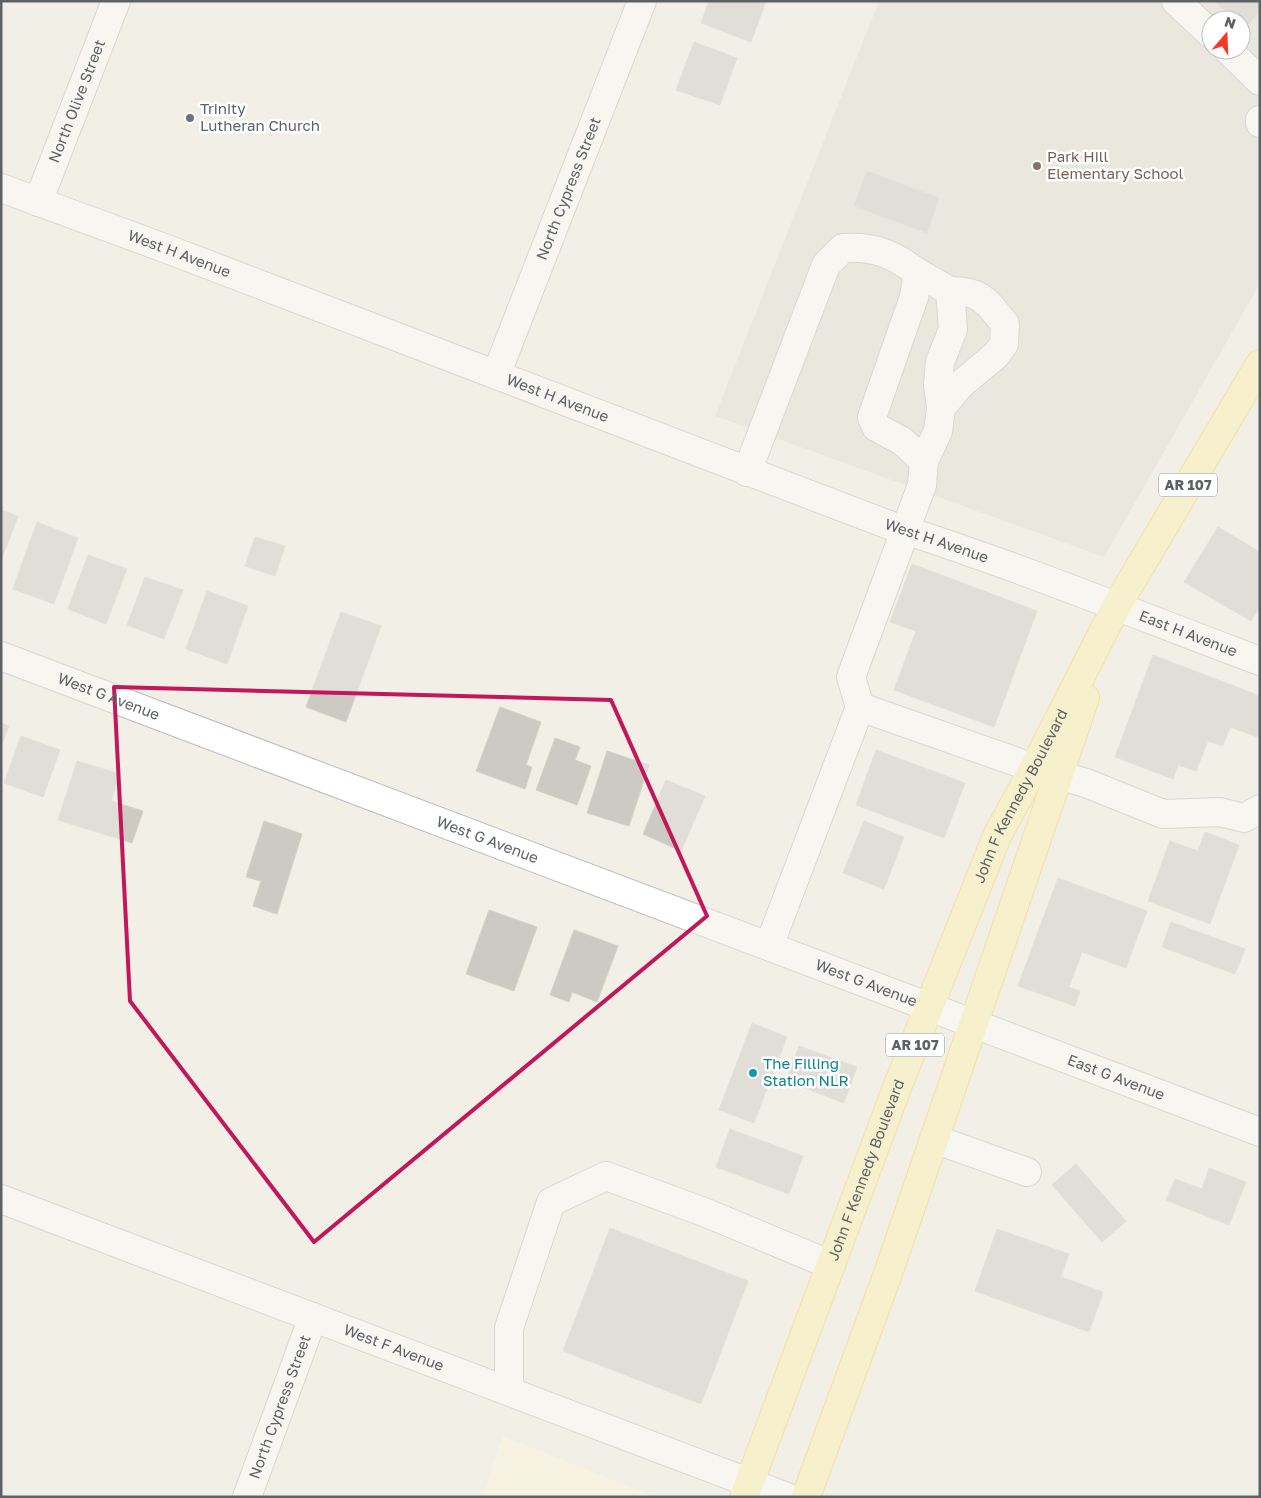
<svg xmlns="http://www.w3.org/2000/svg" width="1261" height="1498" font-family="'Golos Text',sans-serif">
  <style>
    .commercial { fill: #fff7dd }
    .education { fill: #e1ded5; fill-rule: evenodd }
    .building { fill: #cccac3; stroke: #d6d1c4 }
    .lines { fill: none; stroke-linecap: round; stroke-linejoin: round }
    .minor-casing { stroke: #b9bcc1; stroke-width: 30 }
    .major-casing { stroke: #fbcd56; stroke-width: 30 }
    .minor { stroke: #fff; stroke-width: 28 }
    .major { stroke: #fff2ad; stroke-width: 28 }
    .marked { fill: none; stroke: #c2185b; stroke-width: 4; stroke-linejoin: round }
    .worship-dot { fill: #6b7280; stroke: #fff; stroke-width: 2 }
    .education-dot { fill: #8d6e63; stroke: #fff; stroke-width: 2 }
    .culture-dot { fill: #0f9aa8; stroke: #fff; stroke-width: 2 }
    .labels { text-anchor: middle; stroke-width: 5; stroke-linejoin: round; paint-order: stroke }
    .shield { fill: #fff; stroke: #8e9195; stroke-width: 1 }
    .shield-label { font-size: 14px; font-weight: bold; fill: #5e6268 }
    .street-label { font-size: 15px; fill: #5e6268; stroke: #fff }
    .worship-label { font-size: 15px; fill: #5b616d; stroke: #fff; text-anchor: start }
    .education-label { font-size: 15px; fill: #785e54; stroke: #fff; text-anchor: start }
    .culture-label { font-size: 15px; fill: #0d838f; stroke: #fff; text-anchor: start }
  </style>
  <rect width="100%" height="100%" fill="#f1efe6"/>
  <path class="commercial" d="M 503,1436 L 655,1497 L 482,1497 Z"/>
  <path class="education" d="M 879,1 L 1260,1 L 1260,283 L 1104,557 L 715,416 ZM 1211,20 L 1241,20 L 1241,50 L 1211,50 Z"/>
  <g class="building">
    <path d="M 709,1 L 766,1 L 751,42 L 701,23 Z"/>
    <path d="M 1214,1 L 1260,1 L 1260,11 L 1245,28 L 1241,24 L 1241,20 L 1236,20 Z"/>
    <path d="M 694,42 L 737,58 L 720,105 L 676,90 Z"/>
    <path d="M 867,171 L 939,198 L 927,233 L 854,206 Z"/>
    <path d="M 1,510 L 18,516 L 1,561 Z"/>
    <path d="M 37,522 L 78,538 L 54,604 L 13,589 Z"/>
    <path d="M 1218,527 L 1260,552 L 1260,607 L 1251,621 L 1184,582 Z"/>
    <path d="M 255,537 L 285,546 L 275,576 L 245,566 Z"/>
    <path d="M 88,555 L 127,569 L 106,624 L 68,609 Z"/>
    <path d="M 912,564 L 1037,611 L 994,727 L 894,690 L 916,631 L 890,622 Z"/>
    <path d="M 145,577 L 183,590 L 164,639 L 127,625 Z"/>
    <path d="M 207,591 L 248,606 L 227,664 L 186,649 Z"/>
    <path d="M 341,612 L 381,626 L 346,722 L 306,707 Z"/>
    <path d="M 1153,655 L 1260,696 L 1260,738 L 1230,727 L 1223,746 L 1208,741 L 1196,771 L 1178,765 L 1173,779 L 1115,757 Z"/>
    <path d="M 500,707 L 541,722 L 526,765 L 532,767 L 525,789 L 476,771 Z"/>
    <path d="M 1,723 L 9,726 L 1,746 Z"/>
    <path d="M 21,736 L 60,750 L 43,797 L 4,783 Z"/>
    <path d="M 555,738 L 580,747 L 575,760 L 591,766 L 577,805 L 536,790 Z"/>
    <path d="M 876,750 L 965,783 L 944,838 L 856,805 Z"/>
    <path d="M 607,751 L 649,765 L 629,826 L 587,813 Z"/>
    <path d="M 77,761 L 120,774 L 111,801 L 143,811 L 132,843 L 58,820 Z"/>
    <path d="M 666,780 L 705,796 L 681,851 L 643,834 Z"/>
    <path d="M 264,821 L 302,834 L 277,914 L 253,906 L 261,881 L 246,877 Z"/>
    <path d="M 864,821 L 904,837 L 884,889 L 843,873 Z"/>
    <path d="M 1205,832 L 1239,845 L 1210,924 L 1148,901 L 1170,841 L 1198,851 Z"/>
    <path d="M 1058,878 L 1147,911 L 1126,968 L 1082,952 L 1069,987 L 1080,991 L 1075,1006 L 1018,986 Z"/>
    <path d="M 489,910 L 537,927 L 514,991 L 466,974 Z"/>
    <path d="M 1171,922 L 1245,949 L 1235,974 L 1162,947 Z"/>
    <path d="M 574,930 L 618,946 L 597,1002 L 572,992 L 569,1002 L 550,995 Z"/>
    <path d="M 752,1023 L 787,1037 L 754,1123 L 719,1110 Z"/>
    <path d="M 799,1046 L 857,1067 L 844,1103 L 786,1081 Z"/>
    <path d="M 730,1129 L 803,1156 L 789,1194 L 716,1167 Z"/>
    <path d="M 1076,1164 L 1126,1221 L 1102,1242 L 1052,1185 Z"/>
    <path d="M 1209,1168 L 1246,1182 L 1229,1225 L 1166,1200 L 1175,1179 L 1202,1189 Z"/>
    <path d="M 610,1228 L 748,1281 L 701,1404 L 563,1351 Z"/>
    <path d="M 997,1229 L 1069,1254 L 1061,1277 L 1103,1292 L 1089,1332 L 975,1291 Z"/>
  </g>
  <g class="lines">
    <defs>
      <g id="minor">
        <path d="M 1176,1 L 1211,34"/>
        <path d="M 1228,50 L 1260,81"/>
        <path d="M 1260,120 L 1260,123"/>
        <path id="s1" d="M 1,188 L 167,249 L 889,525 C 1015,565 1137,615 1260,661"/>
        <path id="s2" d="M 38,202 L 116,1"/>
        <path id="s3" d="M 496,375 L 642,1"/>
        <path d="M 941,408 L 960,385 L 996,355 L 1004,344 L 1005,324 C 986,301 982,291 950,291"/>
        <path d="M 747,472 L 826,265 L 843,248 C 875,246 893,254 918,273 L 914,297 L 872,417 L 876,427 L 902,441 L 924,461"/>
        <path id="s4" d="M 1,656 L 1260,1132"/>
        <path d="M 860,707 L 1034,768 L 1086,783 L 1163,814 L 1220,812 L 1244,818 L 1260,809"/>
        <path d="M 769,946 L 860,707 L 851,677 L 922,485 L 924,461 L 938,431 L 941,408 L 938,385 L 940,362 L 953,329 L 950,291 L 918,273"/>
        <path d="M 934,1139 L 1027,1172"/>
        <path id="s5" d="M 1,1199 L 787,1497"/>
        <path d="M 509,1390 L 509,1328 L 551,1202 L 606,1176 L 704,1212 L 831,1265"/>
        <path id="s6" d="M 247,1497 L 313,1317"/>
      </g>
      <g id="major">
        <path id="s7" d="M 744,1497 L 898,1085 L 997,836 L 1034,768 L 1116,607 L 1260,364"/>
        <path d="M 806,1497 L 890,1268 L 1085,698"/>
      </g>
    </defs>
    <use href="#minor" class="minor-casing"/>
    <use href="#major" class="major-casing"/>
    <use href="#minor" class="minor"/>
    <use href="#major" class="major"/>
  </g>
  <path d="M0 0H1261V1498H0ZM 114,687 L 611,700 L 707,916 L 314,1242 L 130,1001 Z" fill="#f1efe6" fill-opacity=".55" fill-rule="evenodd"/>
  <path class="marked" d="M 114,687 L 611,700 L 707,916 L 314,1242 L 130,1001 Z"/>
  <circle class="worship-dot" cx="190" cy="118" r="5"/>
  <circle class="education-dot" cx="1037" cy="166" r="5"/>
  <circle class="culture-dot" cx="753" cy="1073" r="5"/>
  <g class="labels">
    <g class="shield">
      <rect x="1159" y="473.5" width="58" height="23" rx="4"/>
      <rect x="886" y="1033.5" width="58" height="23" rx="4"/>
    </g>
    <g class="shield-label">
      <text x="1188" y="490">AR 107</text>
      <text x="915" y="1050">AR 107</text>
    </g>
    <g class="street-label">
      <text dy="5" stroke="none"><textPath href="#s2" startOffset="108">North Olive Street</textPath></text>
      <text dy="5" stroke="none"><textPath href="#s3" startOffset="200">North Cypress Street</textPath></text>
      <text dy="5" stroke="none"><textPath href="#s1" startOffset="190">West H Avenue</textPath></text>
      <text dy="5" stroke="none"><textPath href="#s1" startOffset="595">West H Avenue</textPath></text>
      <text dy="5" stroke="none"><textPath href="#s1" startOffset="1000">West H Avenue</textPath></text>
      <text dy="5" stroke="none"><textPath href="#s1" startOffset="1268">East H Avenue</textPath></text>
      <text dy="5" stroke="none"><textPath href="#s4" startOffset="115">West G Avenue</textPath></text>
      <text dy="5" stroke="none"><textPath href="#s7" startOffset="754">John F Kennedy Boulevard</textPath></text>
      <text dy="5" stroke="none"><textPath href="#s4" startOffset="520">West G Avenue</textPath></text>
      <text dy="5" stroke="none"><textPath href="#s4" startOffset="925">West G Avenue</textPath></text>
      <text dy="5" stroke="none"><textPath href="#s4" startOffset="1192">East G Avenue</textPath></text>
      <text dy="5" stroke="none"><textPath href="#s7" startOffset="349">John F Kennedy Boulevard</textPath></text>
      <text dy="5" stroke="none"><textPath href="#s5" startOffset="420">West F Avenue</textPath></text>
      <text dy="5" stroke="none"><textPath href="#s6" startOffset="96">North Cypress Street</textPath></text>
    </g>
    <g class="worship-label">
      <text x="200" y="114">Trinity<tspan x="200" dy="17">Lutheran Church</tspan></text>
    </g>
    <g class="education-label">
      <text x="1047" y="162">Park Hill<tspan x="1047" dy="17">Elementary School</tspan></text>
    </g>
    <g class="culture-label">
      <text x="763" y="1069">The Filling<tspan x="763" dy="17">Station NLR</tspan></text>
    </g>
  </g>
  <rect width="1261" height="1498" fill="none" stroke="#5e6268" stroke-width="5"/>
  <g transform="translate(1226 35) rotate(19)"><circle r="24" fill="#ffffff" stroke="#bfc0c3"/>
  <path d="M0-4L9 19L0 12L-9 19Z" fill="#f53929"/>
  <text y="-8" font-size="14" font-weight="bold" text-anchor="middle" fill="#5e6268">N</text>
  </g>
</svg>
